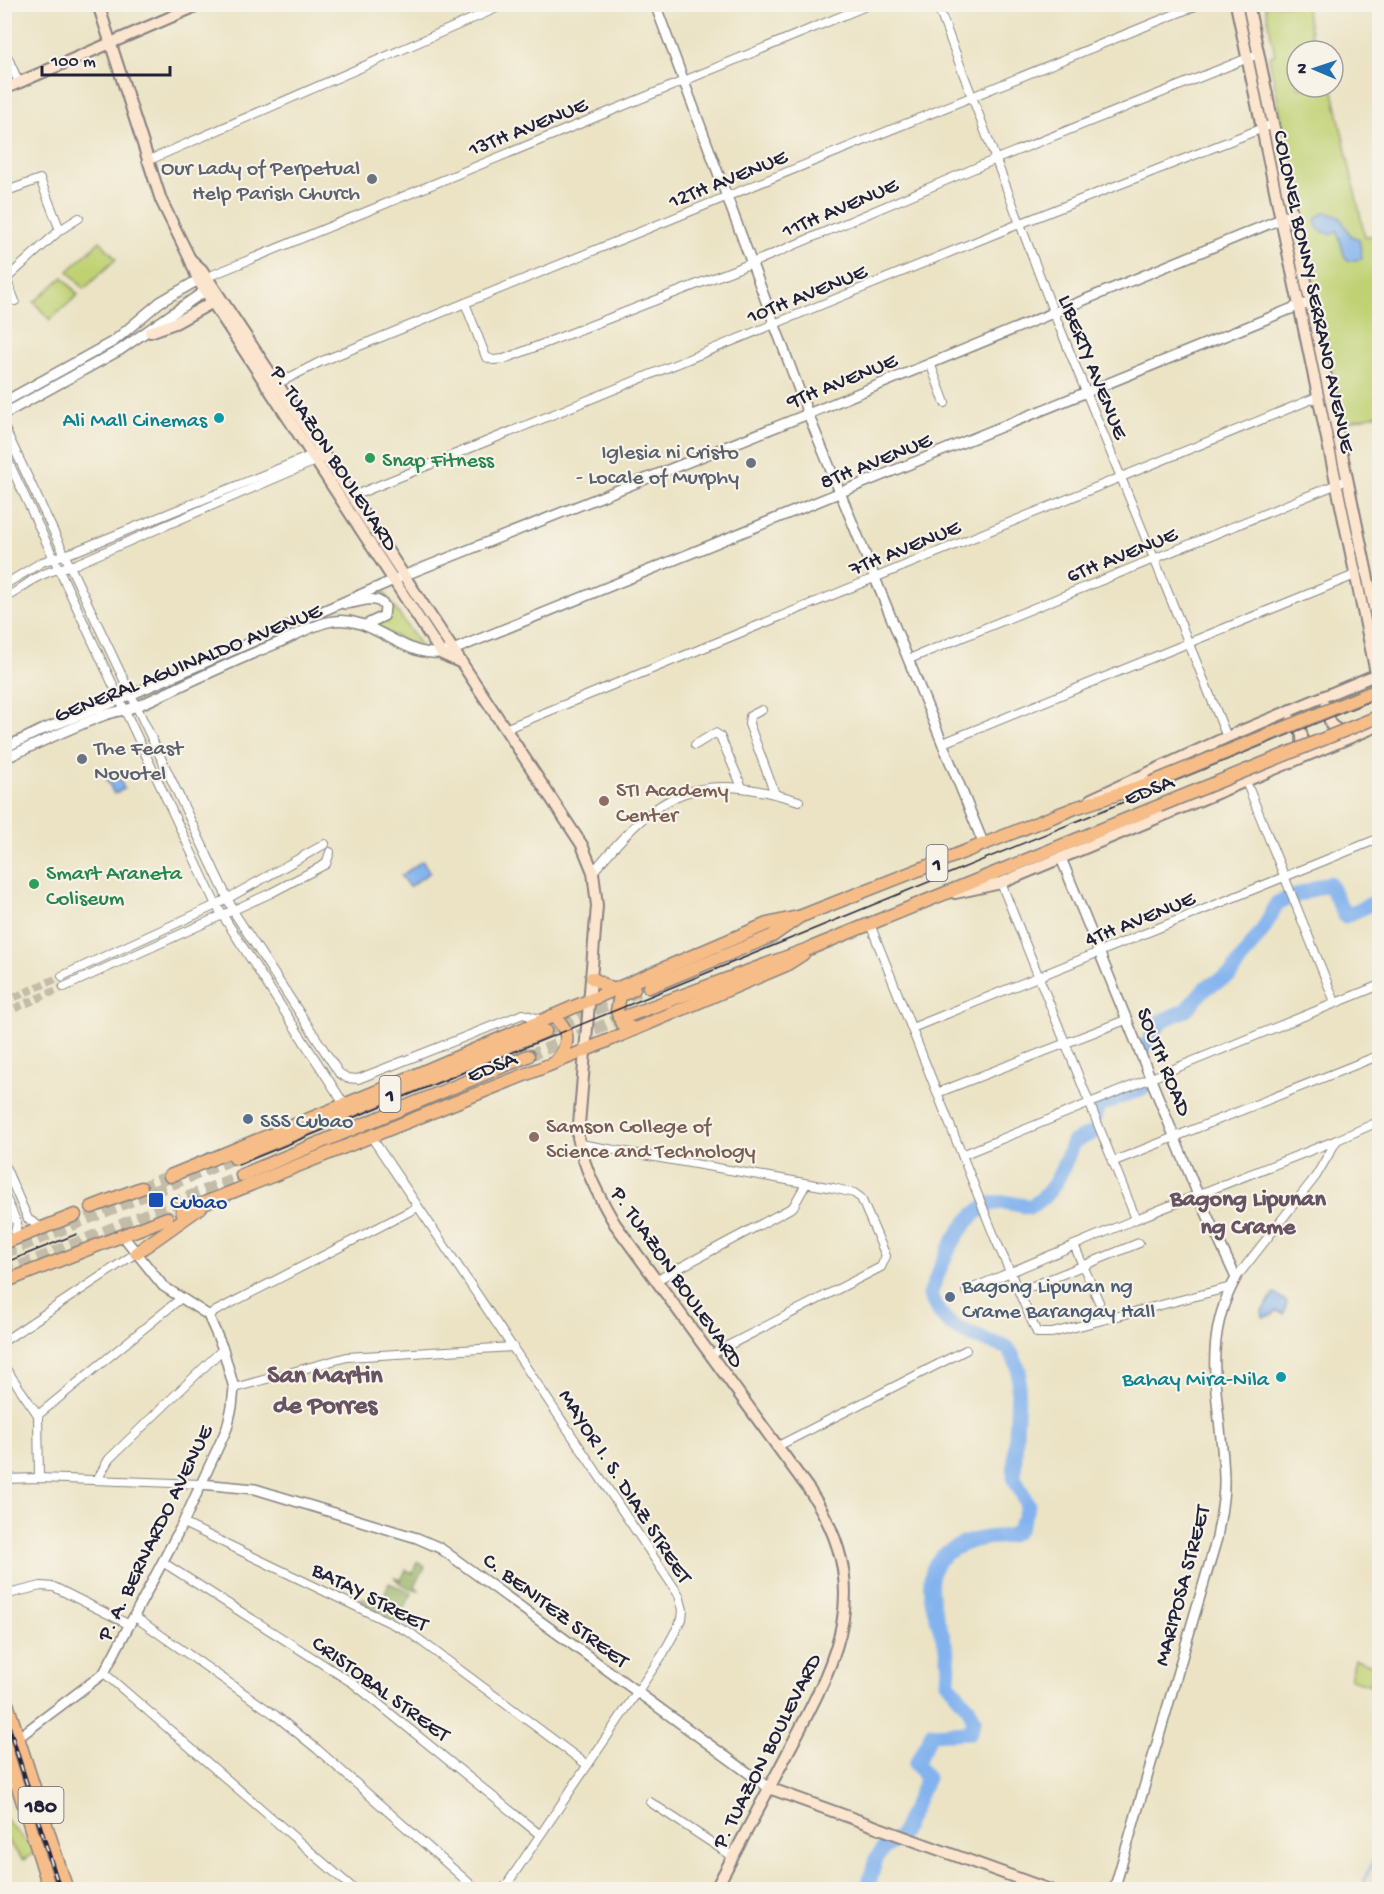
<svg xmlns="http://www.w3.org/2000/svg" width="1384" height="1894" font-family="'Gochi Hand',sans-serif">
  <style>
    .green { fill: #c0d173; stroke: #717a57; stroke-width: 1.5 }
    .forest { fill: #98b365; stroke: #5d6a50; stroke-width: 1.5 }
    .water { fill: #83b3ee; stroke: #526a94; stroke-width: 1.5 }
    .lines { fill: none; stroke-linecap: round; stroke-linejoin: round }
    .stream { stroke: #83b3ee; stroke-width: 2 }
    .river { stroke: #83b3ee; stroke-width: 15 }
    .minor-tunnel { stroke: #c3bca9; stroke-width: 8; stroke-dasharray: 8 4; stroke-linecap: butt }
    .primary-tunnel { stroke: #c3bca9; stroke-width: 12; stroke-dasharray: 12 6; stroke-linecap: butt }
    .trunk-tunnel { stroke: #c3bca9; stroke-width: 12; stroke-dasharray: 12 6; stroke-linecap: butt }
    .minor-casing { stroke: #868280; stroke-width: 10 }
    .tertiary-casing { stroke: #868280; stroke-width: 12 }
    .secondary-casing { stroke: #868280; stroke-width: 14 }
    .primary-casing { stroke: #868280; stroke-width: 15 }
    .trunk-casing { stroke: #868280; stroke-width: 15 }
    .minor { stroke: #fff; stroke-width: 8 }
    .tertiary { stroke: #fff; stroke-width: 9 }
    .secondary { stroke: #fce5cf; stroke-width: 10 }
    .primary { stroke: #f7bd88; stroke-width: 12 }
    .trunk { stroke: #f7bd88; stroke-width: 12 }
    .tram { stroke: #22223b; stroke-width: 1.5 }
    .rail-casing { stroke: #22223b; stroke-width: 4.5 }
    .rail { stroke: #f7f3e8; stroke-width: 2; stroke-dasharray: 7; stroke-linecap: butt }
    .trunk-bridge-casing { stroke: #868280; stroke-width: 15; stroke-linecap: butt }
    .trunk-bridge { stroke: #f7bd88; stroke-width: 12 }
    .worship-dot { fill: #6b7280; stroke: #f7f3e8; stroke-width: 2 }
    .culture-dot { fill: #0f9aa8; stroke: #f7f3e8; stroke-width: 2 }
    .leisure-dot { fill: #2e9e5b; stroke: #f7f3e8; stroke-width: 2 }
    .education-dot { fill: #8d6e63; stroke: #f7f3e8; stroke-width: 2 }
    .service-dot { fill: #5c6f8a; stroke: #f7f3e8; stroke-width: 2 }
    .transit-dot { fill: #1a4fb4; stroke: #f7f3e8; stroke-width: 2 }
    .labels { text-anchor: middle; stroke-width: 4.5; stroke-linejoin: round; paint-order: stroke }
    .shield { fill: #f7f3e8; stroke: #62616f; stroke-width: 1.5 }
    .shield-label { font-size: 21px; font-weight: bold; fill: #22223b }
    .street-label { font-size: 22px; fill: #22223b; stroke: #f7f3e8 }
    .worship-label { font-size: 22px; fill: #5b616d; stroke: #f7f3e8; text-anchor: end }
    .culture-label { font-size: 22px; fill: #0d838f; stroke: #f7f3e8; text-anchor: end }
    .leisure-label { font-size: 22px; fill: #27864d; stroke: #f7f3e8; text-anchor: start }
    .education-label { font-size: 22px; fill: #785e54; stroke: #f7f3e8; text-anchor: start }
    .service-label { font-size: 22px; fill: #4e5e75; stroke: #f7f3e8; text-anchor: start }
    .transit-label { font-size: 22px; fill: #164399; stroke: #f7f3e8; text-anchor: start }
    .neighbourhood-label { font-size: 24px; font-weight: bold; fill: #675361; stroke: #f7f3e8 }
    .quarter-label { font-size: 26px; font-weight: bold; fill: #675361; stroke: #f7f3e8 }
  </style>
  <rect width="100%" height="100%" fill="#f7f3e8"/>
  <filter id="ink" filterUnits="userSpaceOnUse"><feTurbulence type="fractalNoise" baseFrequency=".0167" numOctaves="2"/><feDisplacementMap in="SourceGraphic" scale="12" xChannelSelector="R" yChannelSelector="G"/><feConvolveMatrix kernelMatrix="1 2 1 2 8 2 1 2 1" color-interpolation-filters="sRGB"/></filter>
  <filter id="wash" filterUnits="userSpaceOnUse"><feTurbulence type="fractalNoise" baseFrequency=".008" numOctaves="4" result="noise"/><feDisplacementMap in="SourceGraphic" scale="24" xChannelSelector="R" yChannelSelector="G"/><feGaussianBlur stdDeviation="1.35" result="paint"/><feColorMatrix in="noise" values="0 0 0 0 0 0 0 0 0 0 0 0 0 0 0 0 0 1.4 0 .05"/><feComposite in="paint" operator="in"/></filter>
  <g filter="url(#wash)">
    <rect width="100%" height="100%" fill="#ebe3c4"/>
    <g class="green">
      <path d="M 1265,5 L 1305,5 L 1315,51 L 1297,51 L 1297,87 L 1332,87 L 1365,237 L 1379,234 L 1379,414 L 1347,422 L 1336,385 L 1269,57 L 1275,54 Z"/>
      <path d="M 100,241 L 116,259 L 84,289 L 68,271 Z"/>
      <path d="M 63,277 L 78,295 L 50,320 L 34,302 Z"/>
      <path d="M 383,591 L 423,649 L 372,626 L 388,613 Z"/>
      <path d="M 1355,1660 L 1379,1666 L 1379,1687 L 1350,1679 Z"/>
      <path d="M 4,1818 L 31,1846 L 34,1853 L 23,1860 L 5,1838 Z"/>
    </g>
    <g class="forest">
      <path d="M 417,1562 L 425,1567 L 415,1586 L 419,1590 C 411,1589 400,1585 395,1578 L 401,1580 L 406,1570 L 413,1573 Z"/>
      <path d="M 389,1583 L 412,1593 L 396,1622 L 359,1603 L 362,1598 L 379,1606 Z"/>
    </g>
    <g class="water">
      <path d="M 1325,212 L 1340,217 L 1351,236 L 1359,239 L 1362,259 L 1348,261 L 1345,258 L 1337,230 L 1332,235 L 1319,230 L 1315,222 L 1317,217 Z"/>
      <path d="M 116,770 L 124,789 L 114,794 L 105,775 Z"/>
      <path d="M 422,861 L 430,872 L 409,887 L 401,876 Z"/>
      <path d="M 1275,1293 L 1287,1302 L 1284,1314 L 1276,1311 L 1273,1315 L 1263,1317 L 1262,1311 Z"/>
    </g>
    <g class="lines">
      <g class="stream">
        <path d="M 1380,1713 L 1380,1724"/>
        <path d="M 1363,1890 L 1365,1878 L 1380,1846"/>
      </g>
      <g class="river">
        <path d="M 1146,1046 L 1161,1021 L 1186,1010 L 1205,988 L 1230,975 L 1264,928 L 1277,903 L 1329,883 L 1345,916 L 1380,900"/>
        <path d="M 1095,1117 L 1100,1105 L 1145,1087"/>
        <path d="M 867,1890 L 876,1859 L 883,1849 L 901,1835 L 927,1778 L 916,1764 L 931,1734 L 970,1732 L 974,1720 L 969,1708 L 947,1682 C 957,1645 921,1605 933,1570 C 939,1551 969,1540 986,1538 C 997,1536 1008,1539 1017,1531 C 1022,1525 1025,1513 1028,1505 L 1014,1478 L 1019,1370 C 1016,1363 1013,1354 1008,1349 C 1004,1345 996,1344 990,1342 C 960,1330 943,1327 930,1295 C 941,1264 957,1221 988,1205 C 1000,1199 1018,1205 1030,1207 C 1055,1194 1063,1168 1073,1142 L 1092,1133"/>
      </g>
    </g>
  </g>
  <g filter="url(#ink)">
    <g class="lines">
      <g class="minor-tunnel">
        <path d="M 4,1002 L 62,976"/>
        <path d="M 4,1013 L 64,987"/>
      </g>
      <path class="primary-tunnel" d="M 141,1188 L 170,1176"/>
      <g class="trunk-tunnel">
        <path d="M 545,1031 L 649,987"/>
        <path d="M 528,1056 L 627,1016"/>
        <path d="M 4,1253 L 235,1158"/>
        <path d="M 4,1273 L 242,1175"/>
      </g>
      <defs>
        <g id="minor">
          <path d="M 937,4 L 1053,311 L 1227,737"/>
          <path d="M 4,49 L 19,83"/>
          <path d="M 147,161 L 506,4"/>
          <path d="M 4,192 L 40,179 L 60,230"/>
          <path d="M 5,276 L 15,301"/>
          <path d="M 205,278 L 871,4"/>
          <path d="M 6,279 L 60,230 L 79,218"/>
          <path d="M 465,303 L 486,357 L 493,360 L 504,359 L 752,263 L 994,160 L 1258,54"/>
          <path d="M 930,363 L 945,403"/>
          <path d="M 273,386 L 320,362 L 1200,4"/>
          <path d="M 4,427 L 235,914 L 339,1073 L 347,1078 L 358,1079 L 523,1014 L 543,1020"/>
          <path d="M 4,452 L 216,905 L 344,1104"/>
          <path d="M 353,496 L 1019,224 L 1273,124"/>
          <path d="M 4,585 L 42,562 L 76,551 L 315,454"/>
          <path d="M 4,598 C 16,593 23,586 34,579 C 46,571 62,568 76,564 L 320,459"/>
          <path d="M 909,659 L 1347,480"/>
          <path d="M 762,710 L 750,716 L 749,724 L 775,794"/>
          <path d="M 505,729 L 1317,397"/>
          <path d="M 943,743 L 1355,575"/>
          <path d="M 695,745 L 715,733 L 720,736 L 742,787"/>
          <path d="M 1245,779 L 1335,1002"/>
          <path d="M 593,872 C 660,791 695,769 799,801"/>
          <path d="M 1001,883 L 1136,1219"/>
          <path d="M 870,924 L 995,1238 L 1037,1333 L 1052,1333 L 1231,1287"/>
          <path d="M 62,976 L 216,905 L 325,844"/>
          <path d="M 64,987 L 271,893 L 326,864 L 330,852"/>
          <path d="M 912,1028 L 1380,838"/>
          <path d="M 937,1093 L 1128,1019"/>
          <path d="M 370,1135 L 679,1595 L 683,1610 L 682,1619 L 663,1654 L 503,1890"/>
          <path d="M 580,1144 L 833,1188 L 854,1193 L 861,1198 L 886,1256 L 881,1267 L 710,1355"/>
          <path d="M 962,1155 L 1380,985"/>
          <path d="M 1112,1162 L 1380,1055"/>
          <path d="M 4,1164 L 28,1219 L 42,1228"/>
          <path d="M 4,1194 L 17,1223 L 14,1239"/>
          <path d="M 1074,1245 L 1099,1302"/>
          <path d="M 1236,1278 L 1316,1176 L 1337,1140"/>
          <path d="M 655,1281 L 793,1207 L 806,1184"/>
          <path d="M 1033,1286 L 1139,1243"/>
          <path d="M 966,1291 L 1136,1219 L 1337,1140 L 1380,1121"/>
          <path d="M 208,1315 L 418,1207"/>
          <path d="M 4,1341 L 136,1253"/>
          <path d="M 4,1366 L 38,1415 L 39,1478"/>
          <path d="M 234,1388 L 347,1357 L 513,1347"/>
          <path d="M 38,1415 L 180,1299"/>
          <path d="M 776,1447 L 966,1350"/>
          <path d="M 4,1479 L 39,1478 L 201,1484"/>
          <path d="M 97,1480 L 109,1459 L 223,1349"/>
          <path d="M 183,1523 L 409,1632 L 586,1764"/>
          <path d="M 164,1563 L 354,1684 L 539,1834"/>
          <path d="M 4,1595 L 41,1586 L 54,1587 L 130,1625"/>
          <path d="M 135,1617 L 275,1715 L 317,1749 L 477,1890"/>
          <path d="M 104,1673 L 355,1890"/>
          <path d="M 4,1789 L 11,1782"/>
          <path d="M 650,1802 L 732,1856"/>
        </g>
        <g id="tertiary">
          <path d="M 655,4 L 808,414 L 984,845"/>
          <path d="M 4,402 L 114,341 L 160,302 L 198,280"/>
          <path d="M 4,414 L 120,350 L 209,288"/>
          <path d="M 345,604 C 359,603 377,593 385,607 L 384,616 L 365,625"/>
          <path d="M 4,748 L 44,729 L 119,700 L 403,576 L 808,414 L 1288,216"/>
          <path d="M 4,759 C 38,743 70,728 105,715 C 116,711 129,710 140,705 C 186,684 231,662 278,643 C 294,636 311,626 328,622 C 376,611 405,667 453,650 L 1298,306 L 1311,303"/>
          <path d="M 1061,858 L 1198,1195 L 1236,1278 C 1198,1346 1222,1405 1224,1478 C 1225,1498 1220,1518 1217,1538 L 1114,1890"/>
          <path d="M 201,1484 L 255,1489 L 417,1538 L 440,1548 L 769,1788"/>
          <path d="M 19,1737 L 104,1673 L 183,1523 L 227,1428 L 232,1407 L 234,1388 L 223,1349 L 208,1315 L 163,1286 L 123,1236"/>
        </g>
        <g id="secondary">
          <path d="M 98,4 L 161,200 L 190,259 L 198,280 L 434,642 L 442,654 L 462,663"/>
          <path d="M 1236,4 L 1380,692"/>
          <path d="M 1248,4 L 1380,636"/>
          <path d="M 4,89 L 201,4"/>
          <path d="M 190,259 L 202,270 L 582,845 L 593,872 L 597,906 L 578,1137 C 584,1169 598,1195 615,1224 L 810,1491 C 876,1591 837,1658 788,1752 C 764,1798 740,1844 715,1890"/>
          <path d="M 150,332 L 175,323 L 213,302"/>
          <path d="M 1326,706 L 1331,725 L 1345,735"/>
          <path d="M 1292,720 C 1303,729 1305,741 1299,754"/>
          <path d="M 1091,799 L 1227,737 L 1380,673"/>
          <path d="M 955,893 L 1001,883 L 1380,725"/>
          <path d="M 769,1788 L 1050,1890"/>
        </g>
        <g id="primary">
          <path d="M 592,978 L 613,990"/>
          <path d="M 634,989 L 620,996 L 617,1011 L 622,1024 L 635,1029"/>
          <path d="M 552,1016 C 570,1028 571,1045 556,1061"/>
          <path d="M 170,1176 L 390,1086 L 767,924 L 798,917"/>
          <path d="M 92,1207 L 141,1188"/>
          <path d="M 182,1212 L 574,1055 L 786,965 L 803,954"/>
          <path d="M 4,1243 L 75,1215"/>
          <path d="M 136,1253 L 201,1207"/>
          <path d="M 4,1282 L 167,1218"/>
          <path d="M 4,1694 L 67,1890"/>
          <path d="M 4,1742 L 50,1890"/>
        </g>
        <g id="trunk">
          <path d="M 649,987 L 772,936 L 799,917 L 1075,808 L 1151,783"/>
          <path d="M 627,1016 L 811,948 L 1159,806"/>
          <path d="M 235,1158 L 545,1031"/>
          <path d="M 242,1175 L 528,1056"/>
        </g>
      </defs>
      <use href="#minor" class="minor-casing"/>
      <use href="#tertiary" class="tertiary-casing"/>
      <use href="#secondary" class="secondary-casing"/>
      <use href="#primary" class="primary-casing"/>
      <use href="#trunk" class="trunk-casing"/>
      <use href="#minor" class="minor"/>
      <use href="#tertiary" class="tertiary"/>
      <use href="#secondary" class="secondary"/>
      <use href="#primary" class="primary"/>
      <use href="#trunk" class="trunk"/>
      <g class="tram">
        <path d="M 238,1165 L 1380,697"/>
        <path d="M 4,1263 L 77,1234"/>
      </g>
      <defs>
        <path id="rail" d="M 4,1711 L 60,1890"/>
      </defs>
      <use href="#rail" class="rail-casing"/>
      <use href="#rail" class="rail"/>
      <defs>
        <g id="trunk-bridge">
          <path d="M 1151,783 L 1380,689"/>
          <path d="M 1159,806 L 1380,716"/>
        </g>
      </defs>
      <use href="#trunk-bridge" class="trunk-bridge-casing"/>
      <use href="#trunk-bridge" class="trunk-bridge"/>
    </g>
  </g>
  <g class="worship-dot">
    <circle cx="372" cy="179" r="6"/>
    <circle cx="751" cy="463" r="6"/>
    <circle cx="82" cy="759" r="6"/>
  </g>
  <g class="culture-dot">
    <circle cx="219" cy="418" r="6"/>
    <circle cx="1281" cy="1377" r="6"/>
  </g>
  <g class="leisure-dot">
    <circle cx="370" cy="458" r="6"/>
    <circle cx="34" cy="884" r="6"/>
  </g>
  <g class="education-dot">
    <circle cx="604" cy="801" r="6"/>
    <circle cx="534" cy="1137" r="6"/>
  </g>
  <g class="service-dot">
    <circle cx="248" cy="1119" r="6"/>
    <circle cx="950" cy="1297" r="6"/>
  </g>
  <rect class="transit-dot" x="148" y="1192" width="16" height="16" rx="3"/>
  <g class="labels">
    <g class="shield">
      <rect x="926.5" y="845" width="21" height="36" rx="4.5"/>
      <rect x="379.5" y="1076" width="21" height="36" rx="4.5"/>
      <rect x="18.5" y="1787" width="45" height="36" rx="4.5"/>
    </g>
    <g class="shield-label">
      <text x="937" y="870">1</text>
      <text x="390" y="1101">1</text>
      <text x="41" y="1812">180</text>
    </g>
    <g class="street-label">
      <text transform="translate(527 125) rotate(-22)" y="8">13TH AVENUE</text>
      <text transform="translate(727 177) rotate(-22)" y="8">12TH AVENUE</text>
      <text transform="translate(839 206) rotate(-23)" y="8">11TH AVENUE</text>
      <text transform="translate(1316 291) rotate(78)" y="8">COLONEL BONNY SERRANO AVENUE</text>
      <text transform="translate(806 292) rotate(-22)" y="8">10TH AVENUE</text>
      <text transform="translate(1095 366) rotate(68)" y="8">LIBERTY AVENUE</text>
      <text transform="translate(841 379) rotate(-22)" y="8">9TH AVENUE</text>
      <text transform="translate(336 457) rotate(57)" y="8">P. TUAZON BOULEVARD</text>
      <text transform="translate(875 459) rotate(-22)" y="8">8TH AVENUE</text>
      <text transform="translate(904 546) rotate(-22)" y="8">7TH AVENUE</text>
      <text transform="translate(1121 553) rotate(-22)" y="8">6TH AVENUE</text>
      <text transform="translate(187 661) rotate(-22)" y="8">GENERAL AGUINALDO AVENUE</text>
      <text transform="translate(1148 788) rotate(-22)" y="8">EDSA</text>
      <text transform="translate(1139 917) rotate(-22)" y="8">4TH AVENUE</text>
      <text transform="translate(1166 1061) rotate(68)" y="8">SOUTH ROAD</text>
      <text transform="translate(491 1065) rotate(-22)" y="8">EDSA</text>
      <text transform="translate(679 1276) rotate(55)" y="8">P. TUAZON BOULEVARD</text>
      <text transform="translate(627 1485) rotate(57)" y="8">MAYOR I. S. DIAZ STREET</text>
      <text transform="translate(153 1532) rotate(-64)" y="8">P. A. BERNARDO AVENUE</text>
      <text transform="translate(1180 1585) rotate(-75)" y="8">MARIPOSA STREET</text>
      <text transform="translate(371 1595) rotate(27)" y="8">BATAY STREET</text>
      <text transform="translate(557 1609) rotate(37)" y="8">C. BENITEZ STREET</text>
      <text transform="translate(382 1687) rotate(36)" y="8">CRISTOBAL STREET</text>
      <text transform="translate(765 1750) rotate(-63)" y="8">P. TUAZON BOULEVARD</text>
    </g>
    <g class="worship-label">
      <text x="360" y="174">Our Lady of Perpetual<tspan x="360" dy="25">Help Parish Church</tspan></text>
      <text x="739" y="458">Iglesia ni Cristo<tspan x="739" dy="25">- Locale of Murphy</tspan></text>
      <text x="94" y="754" text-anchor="start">The Feast<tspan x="94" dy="25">Novotel</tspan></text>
    </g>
    <g class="culture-label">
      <text x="207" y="426">Ali Mall Cinemas</text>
      <text x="1269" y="1385">Bahay Mira-Nila</text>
    </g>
    <g class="leisure-label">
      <text x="382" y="466">Snap Fitness</text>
      <text x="46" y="879">Smart Araneta<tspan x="46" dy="25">Coliseum</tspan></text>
    </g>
    <g class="education-label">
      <text x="616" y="796">STI Academy<tspan x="616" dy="25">Center</tspan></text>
      <text x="546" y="1132">Samson College of<tspan x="546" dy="25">Science and Technology</tspan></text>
    </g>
    <g class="service-label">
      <text x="260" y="1127">SSS Cubao</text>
      <text x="962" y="1292">Bagong Lipunan ng<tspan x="962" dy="25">Crame Barangay Hall</tspan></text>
    </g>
    <g class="transit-label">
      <text x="170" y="1208">Cubao</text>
    </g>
    <g class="neighbourhood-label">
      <text x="1248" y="1205">Bagong Lipunan<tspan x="1248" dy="28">ng Crame</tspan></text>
    </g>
    <g class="quarter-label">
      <text x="325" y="1382">San Martin<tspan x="325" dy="30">de Porres</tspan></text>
    </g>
  </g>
  <rect width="1384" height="1894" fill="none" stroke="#f7f3e8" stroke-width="24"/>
  <g transform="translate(1315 69) rotate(272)"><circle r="28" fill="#f7f3e8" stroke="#a29fa3" stroke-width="1.5"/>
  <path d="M0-4.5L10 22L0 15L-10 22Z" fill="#1f6fb2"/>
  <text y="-9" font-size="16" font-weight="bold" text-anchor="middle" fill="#22223b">N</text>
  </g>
  <path d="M42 66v9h128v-9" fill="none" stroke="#22223b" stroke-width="3"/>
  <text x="51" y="66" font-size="18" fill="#22223b" stroke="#f7f3e8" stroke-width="4.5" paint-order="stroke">100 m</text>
</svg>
